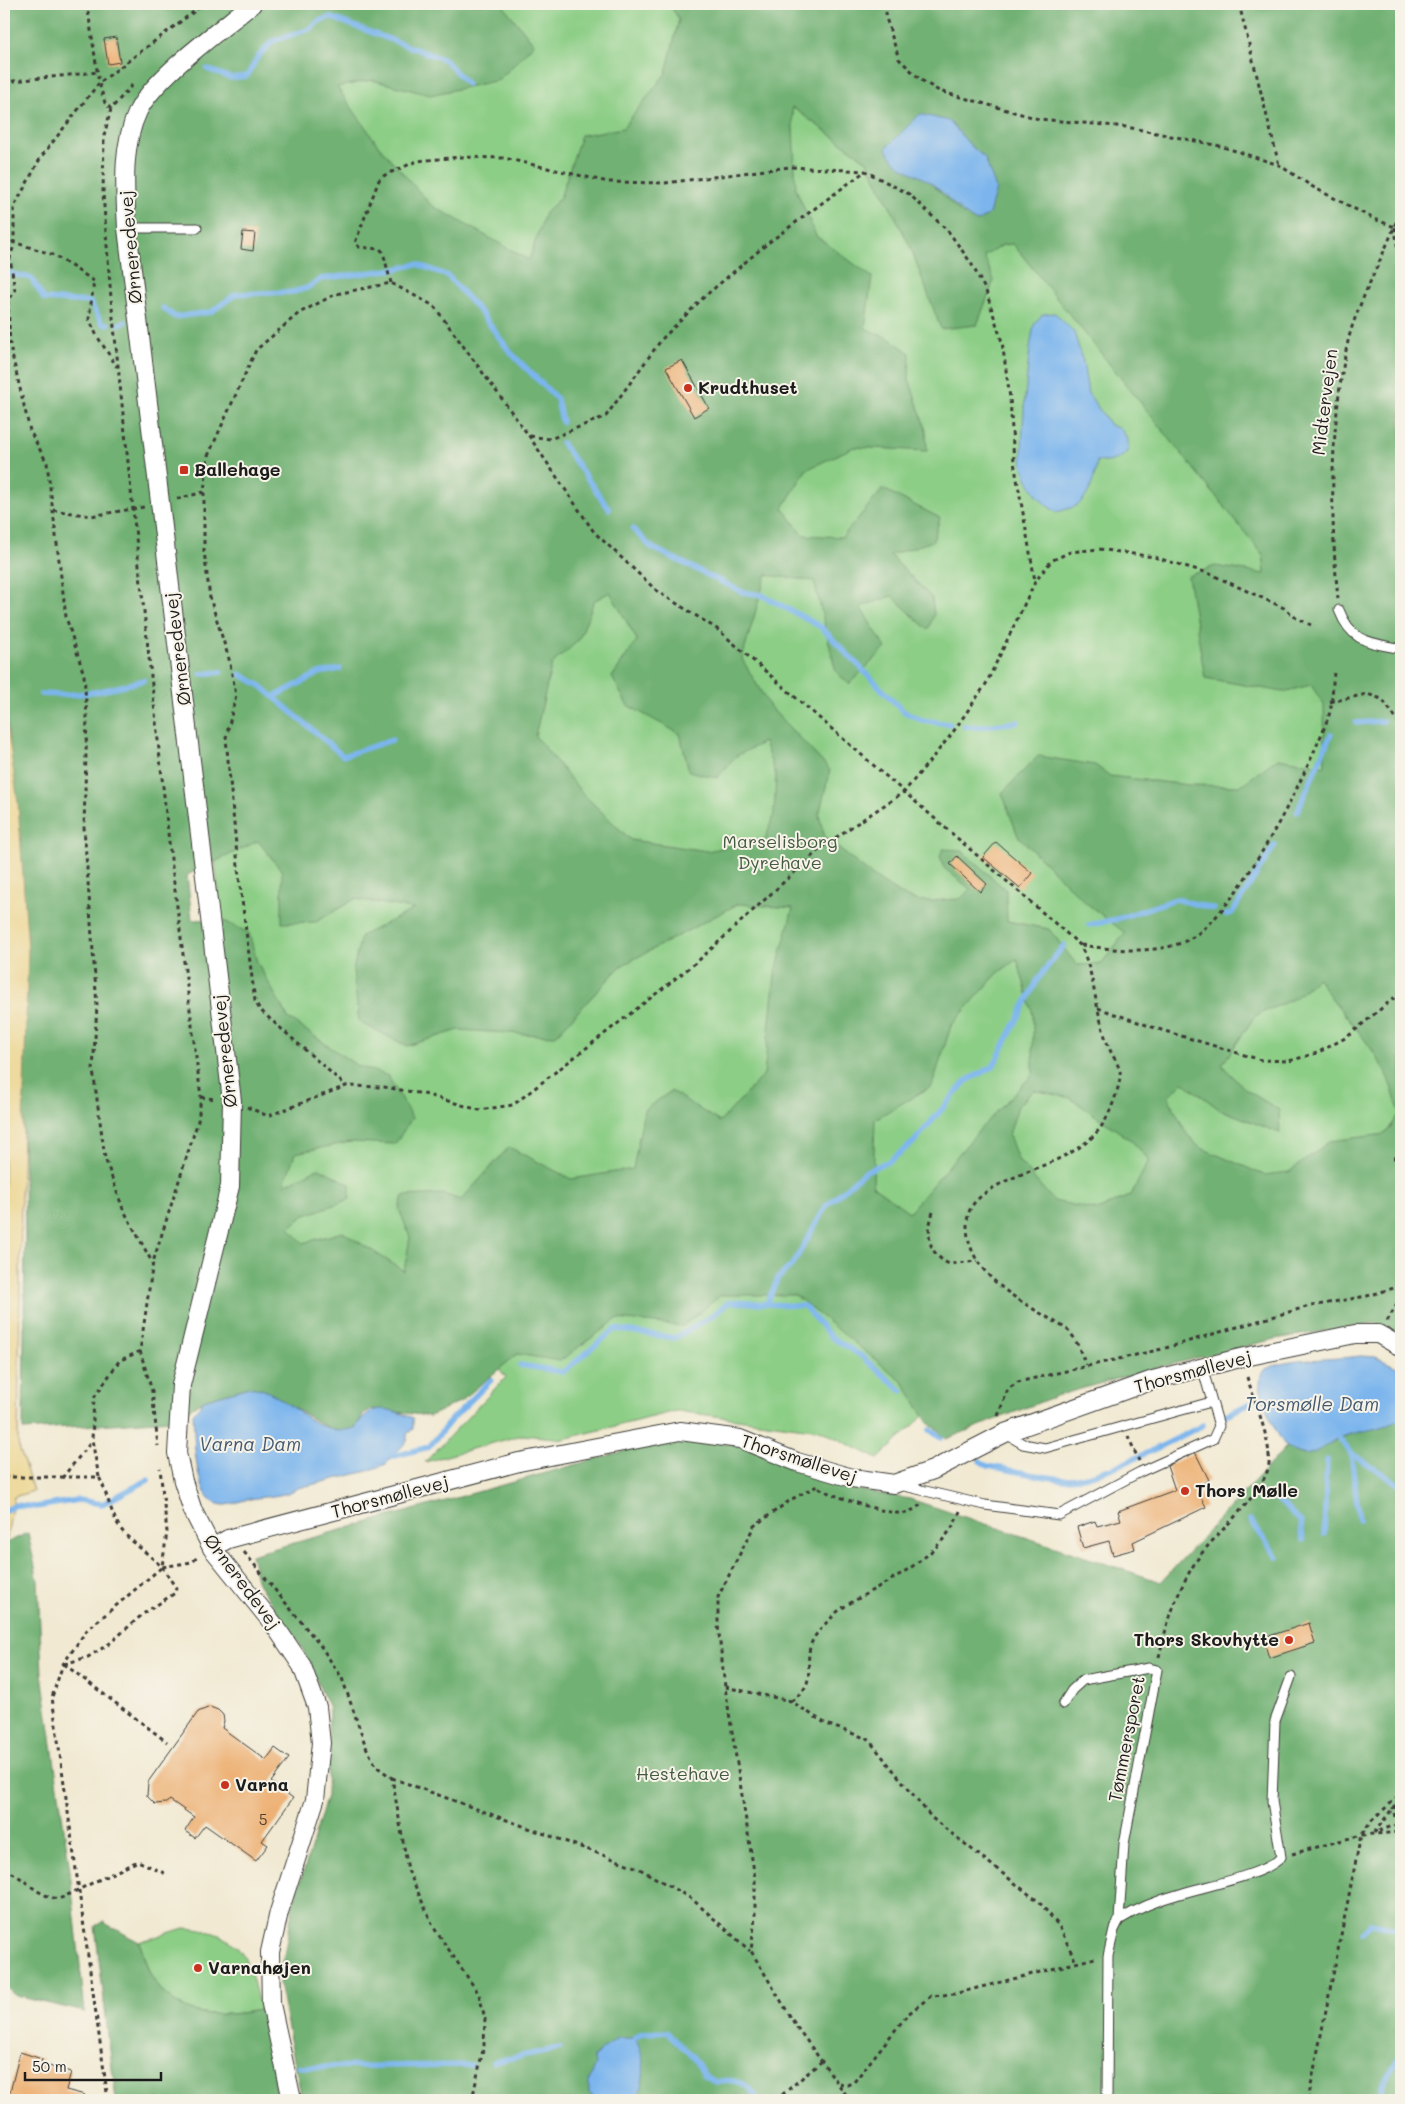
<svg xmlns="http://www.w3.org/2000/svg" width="1405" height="2104" font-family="Mali,sans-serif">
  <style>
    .green { fill: #8cce86; stroke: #547551 }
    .forest { fill: #71b173; stroke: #466648; fill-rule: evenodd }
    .sand { fill: #eeda9e; stroke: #857b5d }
    .water { fill: #7cb5ed; stroke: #4c6884 }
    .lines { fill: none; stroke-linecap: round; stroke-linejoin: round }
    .stream { stroke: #7cb5ed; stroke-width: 5.5 }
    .building { fill: #edb174 }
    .lane-casing { stroke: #3c3b37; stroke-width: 11 }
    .street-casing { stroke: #3c3b37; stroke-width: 20 }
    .path { stroke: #3c3b37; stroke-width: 3; stroke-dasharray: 4 4; stroke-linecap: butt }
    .lane { stroke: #fff; stroke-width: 9 }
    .street { stroke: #fff; stroke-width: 18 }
    .poi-dot { fill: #c8321e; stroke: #f7f3e8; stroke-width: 2 }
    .labels { text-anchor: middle; stroke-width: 4; stroke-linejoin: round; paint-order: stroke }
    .number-label { font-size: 15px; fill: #504132 }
    .street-label { font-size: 18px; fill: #1c1c1c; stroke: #f7f3e8 }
    .poi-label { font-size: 18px; font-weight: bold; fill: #1c1c1c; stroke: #f7f3e8; text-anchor: start }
    .park-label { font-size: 18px; fill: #435a41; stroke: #f7f3e8 }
    .water-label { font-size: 19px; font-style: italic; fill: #425970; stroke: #f7f3e8 }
  </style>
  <rect width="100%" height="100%" fill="#f7f3e8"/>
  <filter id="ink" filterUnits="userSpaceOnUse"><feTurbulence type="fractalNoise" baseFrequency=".02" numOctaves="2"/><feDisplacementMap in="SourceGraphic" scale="10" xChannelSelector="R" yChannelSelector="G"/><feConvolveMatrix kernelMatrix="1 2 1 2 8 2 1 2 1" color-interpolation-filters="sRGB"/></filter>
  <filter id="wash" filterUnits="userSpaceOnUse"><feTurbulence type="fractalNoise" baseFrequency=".0096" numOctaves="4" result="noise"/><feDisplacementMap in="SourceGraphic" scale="20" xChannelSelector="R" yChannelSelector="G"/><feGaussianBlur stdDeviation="1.12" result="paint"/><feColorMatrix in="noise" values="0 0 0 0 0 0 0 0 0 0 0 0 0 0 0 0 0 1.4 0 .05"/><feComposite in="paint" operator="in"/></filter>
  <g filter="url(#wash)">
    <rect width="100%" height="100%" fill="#f1e9d2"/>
    <g class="green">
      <path d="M 301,4 L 737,4 L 905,112 L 1401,668 L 1401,1147 L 941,1399 L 878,1459 L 820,1430 L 677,1411 L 559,1440 L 556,1438 L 522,1435 L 425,1462 L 506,1377 L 491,1359 L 292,1301 L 234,926 L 220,919 L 215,860 Z"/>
      <path d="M 184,1928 C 244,1932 248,1958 260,2010 C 219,2017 181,2020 155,1982 C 147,1971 144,1954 139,1942 Z"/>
    </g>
    <g class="forest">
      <path d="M 4,4 L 502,4 L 534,44 L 499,80 L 430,95 L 372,80 L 337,87 L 378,145 L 431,205 L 529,260 L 545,213 L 560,198 L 581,135 L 623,128 L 666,73 L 679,19 L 669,4 L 1401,4 L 1401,1339 L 1375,1323 L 1275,1339 L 1144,1371 L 1056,1396 L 946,1439 L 926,1420 L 903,1382 L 795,1295 L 721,1295 L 683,1326 L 617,1319 L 560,1361 L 517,1354 L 461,1401 L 430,1416 L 372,1409 L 364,1413 L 355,1428 L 345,1431 L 330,1429 L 264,1390 L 249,1387 L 204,1400 L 171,1420 L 23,1430 L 25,1234 L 19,889 L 4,670 ZM 792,107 L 867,161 L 910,246 L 941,329 L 977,325 L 994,280 L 984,256 L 1003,245 L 1013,244 L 1263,555 L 1265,574 L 1215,566 L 1188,576 L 1205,678 L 1283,692 L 1311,685 L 1324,705 L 1325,766 L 1278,758 L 1240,786 L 1189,785 L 1110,776 L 1095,765 L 1038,756 L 1002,793 L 1018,836 L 1085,902 L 1125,933 L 1101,964 L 1077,965 L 1049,929 L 1007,921 L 1006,890 L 961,850 L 943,849 L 940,856 L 944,868 L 970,889 L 960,899 C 948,899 934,902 921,901 C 893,898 849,855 825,838 L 819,815 L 830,770 L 770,707 L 742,659 L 766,575 L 814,581 L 836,672 L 849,684 L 886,648 L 860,607 L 892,596 L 928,630 L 934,614 L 932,598 L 890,555 L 933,541 L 940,518 L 883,489 L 842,537 L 803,535 L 783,508 L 806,470 L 854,447 L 927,451 L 926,430 L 909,379 L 910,353 L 890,339 L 865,328 L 872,277 L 816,236 L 796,189 ZM 949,121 L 971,146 L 985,158 L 963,215 L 932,184 ZM 610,592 L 637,640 L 612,677 L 627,705 L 680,734 L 689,771 L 717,778 L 736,756 L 764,742 L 776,776 L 774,814 L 765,839 L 707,851 L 631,840 L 584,795 L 535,736 L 552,664 L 579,640 L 594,601 ZM 258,841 L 282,871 L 282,923 L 316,922 L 355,899 L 414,909 L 361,936 L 353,970 L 359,1022 L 407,1046 L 459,1030 L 555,1036 L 621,966 L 738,904 L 793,908 L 775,975 L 764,1074 L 720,1122 L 671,1091 L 644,1110 L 633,1169 L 571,1179 L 509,1147 L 461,1200 L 443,1194 L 403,1196 L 399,1209 L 410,1237 L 404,1271 L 343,1232 L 303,1243 L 289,1228 L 303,1216 L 350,1199 L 350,1184 L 319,1168 L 284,1185 L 295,1153 L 351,1142 L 395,1144 L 412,1118 L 388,1076 L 356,1065 L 288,1018 L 257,962 L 249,933 L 220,919 L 192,920 L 187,875 ZM 1017,959 L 1033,1015 L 1033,1074 L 981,1128 L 909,1212 L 873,1186 L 875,1119 L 932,1086 L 951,1026 L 998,973 ZM 1318,978 C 1337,1010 1367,1036 1384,1070 C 1391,1083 1395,1099 1400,1114 L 1385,1134 L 1330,1141 L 1289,1172 L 1264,1175 L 1199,1147 L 1187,1134 L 1168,1097 L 1183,1082 L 1219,1109 L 1280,1133 L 1279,1110 L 1245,1089 L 1222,1065 L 1255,1016 L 1295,998 ZM 1034,1090 L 1070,1098 L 1131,1140 L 1149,1160 L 1131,1195 L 1097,1210 L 1054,1201 L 1018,1160 L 1009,1135 L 1018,1106 Z"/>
      <path d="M 1401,1419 L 1401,2100 L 302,2100 L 279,1983 L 293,1906 L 327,1796 L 329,1708 L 301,1646 L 258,1583 L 251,1555 L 646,1445 L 700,1438 L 747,1447 L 846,1488 L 910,1499 L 1161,1582 L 1286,1447 L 1303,1455 L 1310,1454 L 1339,1438 Z"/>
      <path d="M 28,1533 L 38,1581 L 42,1674 L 70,1871 L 85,2012 L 16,1996 L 4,1986 L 4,1554 L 6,1543 Z"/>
      <path d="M 103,1922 L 139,1942 C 144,1954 147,1971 155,1982 C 181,2020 219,2017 260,2010 L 270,2049 L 278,2100 L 116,2100 L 95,1926 Z"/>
    </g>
    <path class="sand" d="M 4,704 L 18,803 L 28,950 L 21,1199 L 18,1444 L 33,1491 L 14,1497 L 4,1554 Z"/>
    <g class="water">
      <path d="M 920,114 L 949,121 L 971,146 L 985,158 L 996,189 L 989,214 L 977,222 C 957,212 949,196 932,184 C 913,170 899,172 886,148 Z"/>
      <path d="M 1055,313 L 1074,332 L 1083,362 L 1088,393 L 1110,425 L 1121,429 L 1128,440 L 1128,452 C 1118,460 1110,464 1097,461 C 1095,476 1091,494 1079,504 C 1074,508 1063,510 1057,512 C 1041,505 1028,484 1023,467 C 1019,454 1029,335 1035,323 C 1037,320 1040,317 1043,314 Z"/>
      <path d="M 1360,1356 L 1376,1357 L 1401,1369 L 1401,1419 C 1383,1430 1359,1430 1339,1438 C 1329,1442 1313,1458 1302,1454 C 1297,1453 1288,1449 1285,1445 C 1276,1434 1248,1378 1266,1369 C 1287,1358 1334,1360 1360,1356 Z"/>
      <path d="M 249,1387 C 254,1388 259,1388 264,1390 C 294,1402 319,1439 355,1428 C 372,1401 386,1408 413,1418 L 413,1429 L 407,1434 L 407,1441 L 386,1464 L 368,1471 L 298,1488 C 284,1497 266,1496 250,1499 C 242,1500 232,1505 224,1505 C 192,1505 195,1434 193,1414 L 204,1400 Z"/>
      <path d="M 617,2038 L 635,2038 C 646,2056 647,2083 634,2100 L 597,2100 L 589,2093 L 589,2081 L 596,2065 L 593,2057 Z"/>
    </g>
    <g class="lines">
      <g class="stream">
        <path d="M 207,69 L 231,78 L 247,76 L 257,58 L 273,41 L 310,29 L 319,21 L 330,17 L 445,60 L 467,84"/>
        <path d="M 4,272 L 31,278 L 44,299 L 90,302 L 102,323 L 108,324"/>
        <path d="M 163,308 L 175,317 L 211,312 L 236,294 L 293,292 L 307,288 L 321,279 L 396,269 L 417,264 L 448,276 L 481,313 L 510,352 L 557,399 L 562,422"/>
        <path d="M 119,324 L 125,322"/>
        <path d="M 562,443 L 609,509"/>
        <path d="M 633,529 L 651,547 L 742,592 L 762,595 L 821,627 L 903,711 L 922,720 L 950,724"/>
        <path d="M 201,674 L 221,672"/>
        <path d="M 240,674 L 261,686 L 343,756 L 392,740"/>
        <path d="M 41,694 C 82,697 105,691 144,680"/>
        <path d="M 274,697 L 319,673 L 340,669"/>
        <path d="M 1356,723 L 1383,721"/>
        <path d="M 964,726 L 977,727 L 1018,722"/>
        <path d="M 1297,812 L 1331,734"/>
        <path d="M 1226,915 L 1232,913 L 1275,845"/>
        <path d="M 1089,925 L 1117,919 L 1176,899 L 1214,909"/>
        <path d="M 767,1303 L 778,1278 L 793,1264 L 826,1206 L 864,1172 L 889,1161 L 913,1143 L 966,1081 L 993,1067 L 1038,979 L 1064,945"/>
        <path d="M 520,1365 L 563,1372 L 615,1329 L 675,1338 L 712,1316 L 729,1302 L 804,1306 L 831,1337 L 860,1355 L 902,1391"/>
        <path d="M 1224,1416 L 1251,1403"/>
        <path d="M 930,1430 L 941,1438"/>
        <path d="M 1339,1438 L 1351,1453 L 1401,1486"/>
        <path d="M 1351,1453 L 1359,1520"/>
        <path d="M 394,1456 L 429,1447 L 451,1420 L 491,1380"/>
        <path d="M 980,1461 L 988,1466 C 1013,1470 1038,1477 1064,1479 C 1097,1481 1172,1441 1203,1425"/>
        <path d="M 1272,1494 L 1301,1522 L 1303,1540"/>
        <path d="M 4,1511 L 16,1505 L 36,1507 L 78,1500 L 102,1504 L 148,1480"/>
        <path d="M 1250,1520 L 1277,1557"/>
        <path d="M 1324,1534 L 1327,1460"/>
        <path d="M 1363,1932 L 1371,1924 L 1401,1930"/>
        <path d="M 635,2038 L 642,2033 L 667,2032 L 693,2057 L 705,2076 L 716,2082 C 733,2078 747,2082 757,2098"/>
        <path d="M 493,2062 L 559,2048"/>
        <path d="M 299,2067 L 472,2065"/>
        <path d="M 1379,2100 L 1382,2086 L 1401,2054"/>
      </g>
    </g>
    <g id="blocks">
      <g class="building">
        <path d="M 116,37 L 120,62 L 108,64 L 104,39 Z"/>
        <path d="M 243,232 L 255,233 L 253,251 L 241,249 Z"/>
        <path d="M 682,360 L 709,408 L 694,417 L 666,368 Z"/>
        <path d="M 996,842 L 1032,873 L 1020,888 L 983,857 Z"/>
        <path d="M 957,856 L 987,884 L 980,892 L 950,864 Z"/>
        <path d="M 1195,1452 L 1209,1480 L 1196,1487 L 1206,1507 L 1133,1542 L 1135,1549 L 1113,1555 L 1109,1541 L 1083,1548 L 1077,1527 L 1095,1521 L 1097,1526 L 1121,1520 L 1118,1511 L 1175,1490 L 1167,1466 Z"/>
        <path d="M 1309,1623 L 1315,1643 L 1269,1658 L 1263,1638 Z"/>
        <path d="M 210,1707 L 218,1710 L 223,1715 L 224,1721 L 222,1728 L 266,1760 L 275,1748 L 289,1758 L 271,1782 L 293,1798 L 262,1841 L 268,1845 L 256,1861 L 205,1825 L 195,1838 L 185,1831 L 194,1817 L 170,1800 L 166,1803 L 155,1804 L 147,1796 L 148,1782 L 198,1712 Z"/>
        <path d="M 20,2052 L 42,2059 L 41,2064 L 71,2072 L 66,2090 L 85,2095 L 83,2100 L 8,2100 Z"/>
      </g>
    </g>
  </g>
  <g filter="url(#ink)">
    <use href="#blocks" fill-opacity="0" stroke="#3c3b37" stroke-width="1"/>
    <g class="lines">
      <defs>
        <g id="lane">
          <path d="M 127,228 L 197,228"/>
          <path d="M 1339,610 C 1352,643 1369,642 1401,649"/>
          <path d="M 1006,1434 L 1023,1444 L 1045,1448 L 1211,1402"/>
          <path d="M 900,1485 L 985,1505 L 1059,1515 L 1140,1472 L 1213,1439 L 1219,1426 L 1202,1367"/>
          <path d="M 1063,1704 L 1072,1690 L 1083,1680 L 1149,1668 L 1157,1670 L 1124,1844 L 1119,1920 L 1114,1930 L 1108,1956 L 1107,2100"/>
          <path d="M 1119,1920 C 1138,1908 1161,1899 1183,1893 C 1206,1886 1268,1874 1281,1857 L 1272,1801 L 1275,1721 L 1291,1677"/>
        </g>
        <g id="street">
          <path d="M 252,4 C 221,30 155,76 138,111 C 121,147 125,190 127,228 L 232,1101 L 230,1186 L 181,1385 L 177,1453 L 183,1481 L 193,1511 L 212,1548 L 275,1626 L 302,1666 L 317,1707 L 321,1743 L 315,1800 L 279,1912 L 270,1952 L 271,2004 L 292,2100"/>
          <path d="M 212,1548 L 228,1539 L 519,1462 L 680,1431 L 740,1439 L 797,1462 L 852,1478 L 894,1484 L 933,1470 L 1005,1433 L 1153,1380 L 1240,1358 L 1355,1334 L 1378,1334 L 1401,1347"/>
        </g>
      </defs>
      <use href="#lane" class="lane-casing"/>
      <use href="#street" class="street-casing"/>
      <g class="path">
        <path d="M 87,4 L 99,83 L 41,157 L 14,207 L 14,245 L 10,258 L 15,291 L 8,301 L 10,346 L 30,431 L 47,463 L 66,617 L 84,675 L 87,716 L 84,827 L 97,1006 L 93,1070 L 105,1158 L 123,1209 L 152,1262"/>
        <path d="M 885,4 L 887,21 L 899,59 L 921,80 L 939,91 L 1039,119 L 1127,127 L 1220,146 L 1279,165 L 1313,187 L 1374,219 L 1395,227 L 1401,234"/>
        <path d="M 1239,4 L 1279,165"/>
        <path d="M 4,82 L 98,72"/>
        <path d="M 132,85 L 111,109 L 104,136 L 103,193 L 111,298 L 133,510 L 170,851 L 201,1097 L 198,1121 L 153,1262 L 140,1351 L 152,1391 L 158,1446"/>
        <path d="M 111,109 L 105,103 L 99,83 L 204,4"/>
        <path d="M 1395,227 L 1401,277"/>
        <path d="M 4,239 L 54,255 L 94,281 L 89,319 L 97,336 L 117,367"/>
        <path d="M 391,283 L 383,252 L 380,249 L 359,247 L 355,243 L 379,180 L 385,175 L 417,161 L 460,157 L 504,158 L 608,182 L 665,183 L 790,167 L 865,171 L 909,194 L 948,231 L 971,263 L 986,291 L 1002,342 L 1010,398 L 1014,462 L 1035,581"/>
        <path d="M 530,436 L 550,439 L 606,416 L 662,339 L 705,296 L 768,243 L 864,172"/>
        <path d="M 204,492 L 204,551 L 210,598 L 229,659 L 236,695 L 226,738 L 239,877 L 255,1001 L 260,1010 L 346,1086"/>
        <path d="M 177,499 L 204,492 L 208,456 L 256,350 L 299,313 L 336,294 L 391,283 L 434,306 L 529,436 L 594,532 L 657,591 L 717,629 L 1080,945 C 1092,968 1093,989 1099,1014 C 1102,1026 1105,1039 1110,1050 C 1113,1056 1118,1064 1120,1071 C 1122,1082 1110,1114 1103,1124 C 1077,1165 1010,1169 978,1199 C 969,1207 967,1216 967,1226 C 968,1280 1030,1305 1068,1330 L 1075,1339 L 1086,1365"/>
        <path d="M 53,510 L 91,516 L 144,507"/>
        <path d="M 1338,599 C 1331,526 1330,452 1341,380 C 1344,361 1347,341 1353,324 C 1367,284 1388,248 1401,208"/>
        <path d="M 1330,702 L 1367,694 L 1382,699 L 1401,725"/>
        <path d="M 1081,945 C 1115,950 1162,956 1193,937 C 1240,908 1310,769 1329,715 C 1333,703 1332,686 1334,673"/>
        <path d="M 1098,1008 L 1155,1028 L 1261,1060 L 1289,1061 L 1317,1053 L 1347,1037 L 1401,992"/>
        <path d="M 201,1097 L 215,1099"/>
        <path d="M 247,1107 L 268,1116 L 346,1086 L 384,1087 L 424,1094 L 479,1110 L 513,1105 L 698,961 L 823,846 L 904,792 L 951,735 L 986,684 L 1035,582 L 1051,561 L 1070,552 L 1099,549 L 1154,557 L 1208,573 L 1284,608 L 1296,618 L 1311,625"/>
        <path d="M 1393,1158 L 1401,1158"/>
        <path d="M 933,1212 C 926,1234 927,1253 949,1264 L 977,1261"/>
        <path d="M 1401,1217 L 1397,1277 L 1401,1291"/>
        <path d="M 1387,1321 L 1401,1298"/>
        <path d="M 998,1416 L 1008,1389 L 1018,1382 L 1162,1349 L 1306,1307 L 1367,1296 L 1401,1286"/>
        <path d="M 1128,1436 L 1139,1461"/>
        <path d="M 4,1477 L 99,1477 C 108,1494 111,1518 124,1533 C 135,1545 150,1555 162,1567 L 192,1562 L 198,1557"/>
        <path d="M 99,1477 L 92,1440 L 94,1398 L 119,1361 L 140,1351"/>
        <path d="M 62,1478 L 92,1441"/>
        <path d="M 4,1486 L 8,1501"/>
        <path d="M 817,1486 L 792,1499 L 754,1526 L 718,1597 L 718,1625 L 725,1687 L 755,1878 L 755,1917 L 751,1951 L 796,2026 L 850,2100"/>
        <path d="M 819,1488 C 833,1496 890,1516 906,1513 C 911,1512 918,1506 923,1504"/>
        <path d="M 244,1552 L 320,1645 L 342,1678 L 366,1747 L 376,1766 L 392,1778 L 408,1870 L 434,1928 L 479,1994 L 485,2019 L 484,2045 L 472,2100"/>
        <path d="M 1159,1657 C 1166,1624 1179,1585 1199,1557 C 1215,1534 1267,1491 1269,1463 C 1271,1440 1253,1397 1246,1374"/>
        <path d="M 64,1664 L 88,1657 L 109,1644 L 143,1614 L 175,1593 L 176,1588 L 162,1567"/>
        <path d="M 64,1664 L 167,1742"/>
        <path d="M 725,1687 L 791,1701 L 826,1724 L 868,1739 L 932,1818 L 1039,1902 L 1059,1926 L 1076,1962"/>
        <path d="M 791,1701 C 817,1684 805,1671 810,1647 C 814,1633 826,1624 835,1614 C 843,1606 855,1601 864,1595 C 901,1574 944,1553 960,1511"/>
        <path d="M 392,1778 L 638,1868 L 692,1899 L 750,1951"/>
        <path d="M 1379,1831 L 1401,1823 L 1395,1817 L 1393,1808"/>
        <path d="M 1374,1833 L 1393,1808 L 1401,1805"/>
        <path d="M 1292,1854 L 1361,1835 L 1401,1832"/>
        <path d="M 4,1870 C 23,1874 34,1896 59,1899 L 138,1861 L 166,1874"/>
        <path d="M 839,2083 L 847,2085 L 854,2082 L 908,2014 L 931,1996 L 954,1994 L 1095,1958"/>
        <path d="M 108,2100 L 52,1697 L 63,1664 L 87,1630 L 162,1567 L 167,1532 L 160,1468"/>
        <path d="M 776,2100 L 822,2061"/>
        <path d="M 1308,2100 L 1361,1835 L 1371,1821 L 1401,1794"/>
      </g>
      <use href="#lane" class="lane"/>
      <use href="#street" class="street"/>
    </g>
  </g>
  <g class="poi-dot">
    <circle cx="688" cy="388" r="5"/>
    <rect x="179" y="465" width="10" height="10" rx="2.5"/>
    <circle cx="1185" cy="1491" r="5"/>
    <circle cx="1289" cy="1640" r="5"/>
    <circle cx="225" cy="1785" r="5"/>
    <circle cx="198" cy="1968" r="5"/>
  </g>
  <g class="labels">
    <g class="number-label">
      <text x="263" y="1825">5</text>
    </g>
    <g class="street-label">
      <text transform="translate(131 247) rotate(-95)" y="6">Ørneredevej</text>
      <text transform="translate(1325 402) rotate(-83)" y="6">Midtervejen</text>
      <text transform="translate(178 649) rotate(-97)" y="6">Ørneredevej</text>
      <text transform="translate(225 1051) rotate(-96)" y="6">Ørneredevej</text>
      <text transform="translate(1193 1372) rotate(-15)" y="6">Thorsmøllevej</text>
      <text transform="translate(799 1459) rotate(18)" y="6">Thorsmøllevej</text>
      <text transform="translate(390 1497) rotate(-15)" y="6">Thorsmøllevej</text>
      <text transform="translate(242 1582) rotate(53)" y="6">Ørneredevej</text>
      <text transform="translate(1127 1739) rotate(-79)" y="6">Tømmersporet</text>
    </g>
    <g class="poi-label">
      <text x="698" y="394">Krudthuset</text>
      <text x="194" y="476">Ballehage</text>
      <text x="1195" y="1497">Thors Mølle</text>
      <text x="1279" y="1646" text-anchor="end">Thors Skovhytte</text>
      <text x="235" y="1791">Varna</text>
      <text x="208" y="1974">Varnahøjen</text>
    </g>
    <g class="park-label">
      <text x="780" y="848">Marselisborg<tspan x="780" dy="21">Dyrehave</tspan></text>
      <text x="683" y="1780">Hestehave</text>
    </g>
    <g class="water-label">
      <text x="1312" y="1411">Torsmølle Dam</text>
      <text x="250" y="1451">Varna Dam</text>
    </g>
  </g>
  <rect width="1405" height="2104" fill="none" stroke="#f7f3e8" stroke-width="20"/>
  <path d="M25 2072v8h136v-8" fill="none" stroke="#1c1c1c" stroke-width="2.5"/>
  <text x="32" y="2072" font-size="15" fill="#1c1c1c" stroke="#f7f3e8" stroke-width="4" paint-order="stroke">50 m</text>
</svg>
